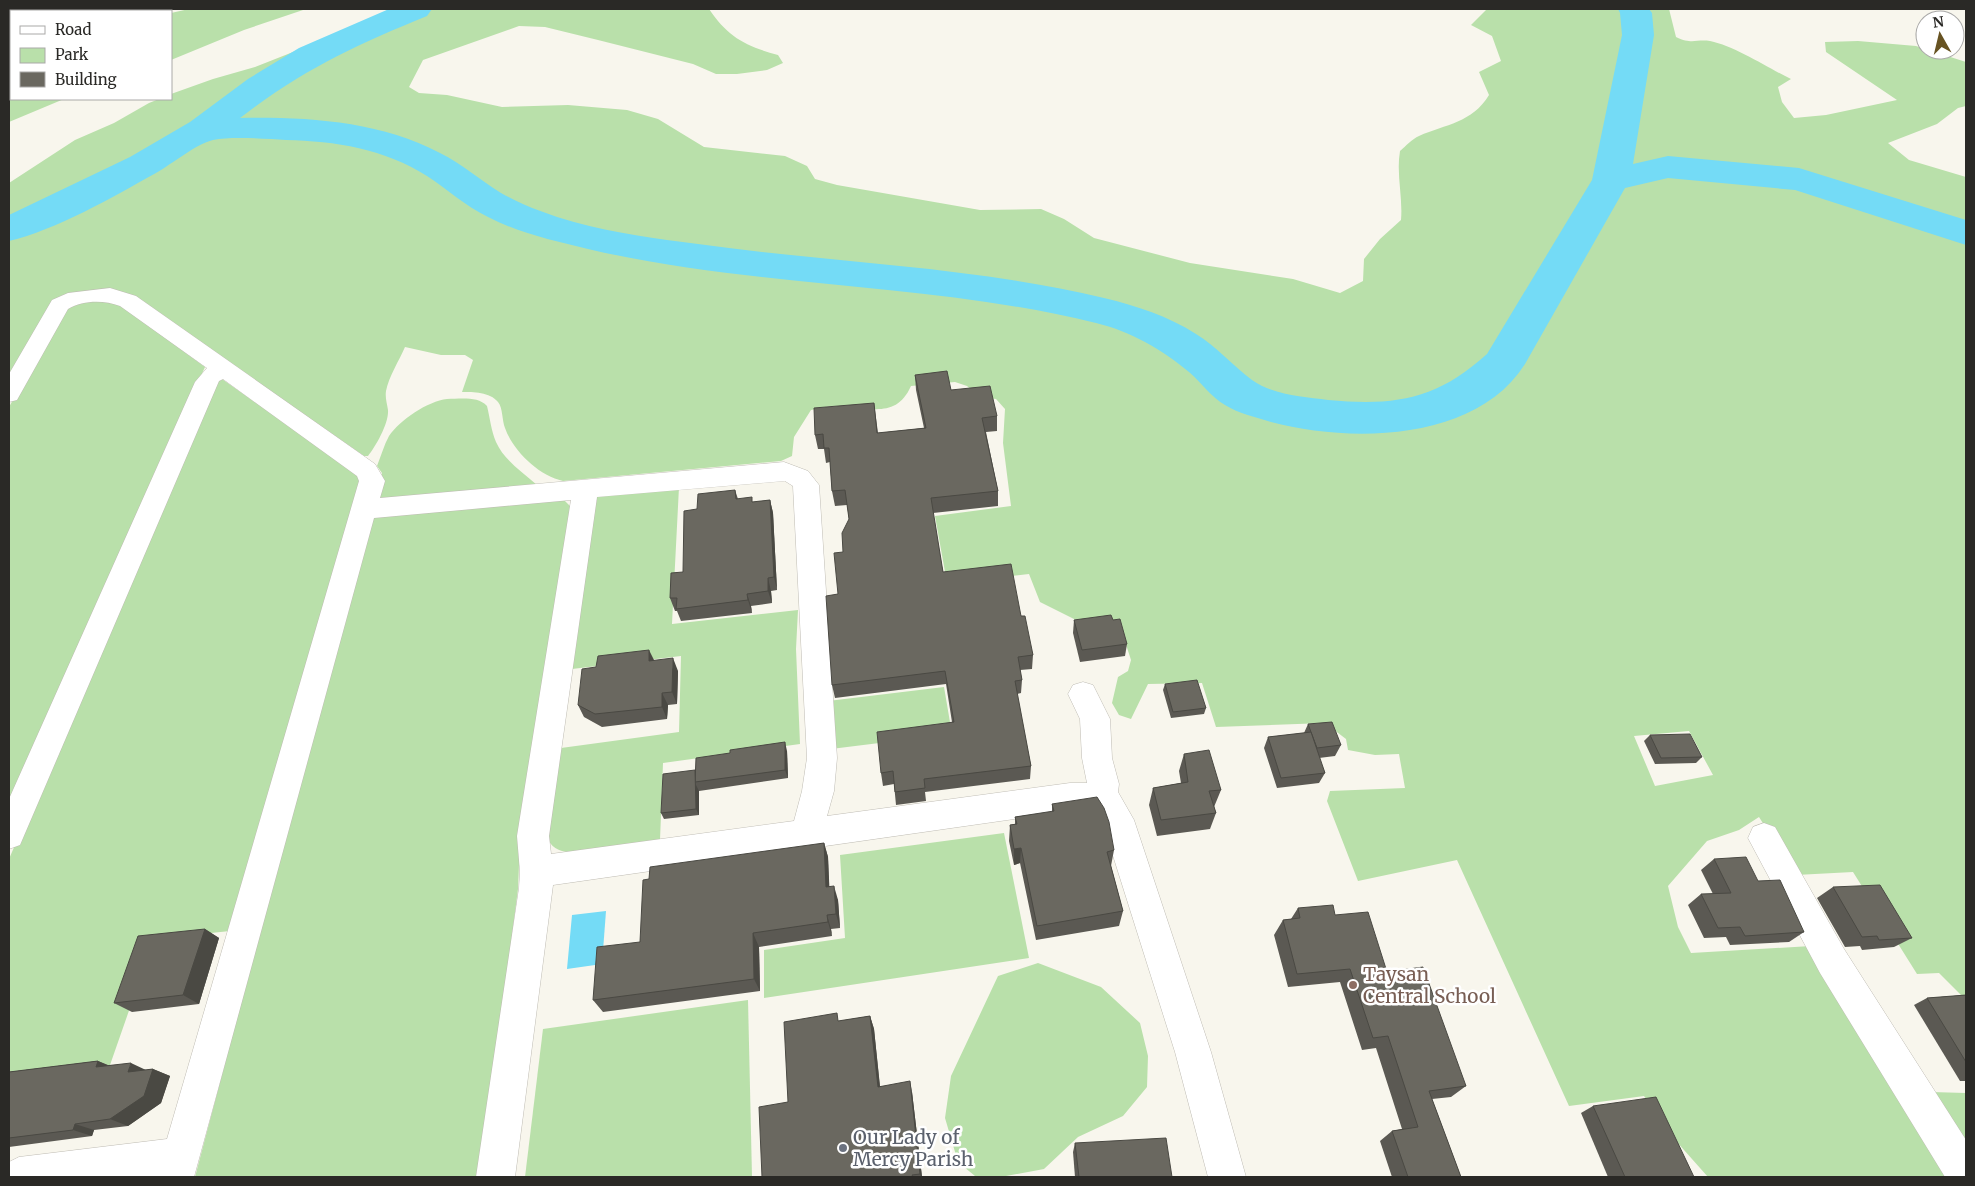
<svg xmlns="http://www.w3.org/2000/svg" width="1975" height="1186" font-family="Merriweather,serif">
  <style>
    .green { fill: #b9e0aa; fill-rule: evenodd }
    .water { fill: #74dbf6 }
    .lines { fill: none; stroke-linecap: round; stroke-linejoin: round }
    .river { fill: #74dbf6; fill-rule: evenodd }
    .minor-casing { stroke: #bfbcb4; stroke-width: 1 }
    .minor { fill: #fff; fill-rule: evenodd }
    .wall { fill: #5b5953 }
    .shaded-wall { fill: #4a4943 }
    .building { fill: #6a6860; stroke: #4a4943 }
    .education-dot { fill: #8d6e63; stroke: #fff; stroke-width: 2 }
    .worship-dot { fill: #6b7280; stroke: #fff; stroke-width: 2 }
    .labels { text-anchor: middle; stroke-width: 5; stroke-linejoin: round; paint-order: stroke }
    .near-education-label { font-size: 19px; fill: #785e54; stroke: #fff; text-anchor: start }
    .near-worship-label { font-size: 19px; fill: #5b616d; stroke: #fff; text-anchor: start }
  </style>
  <rect width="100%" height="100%" fill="#f8f6ed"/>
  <g class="green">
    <path d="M 189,9 L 306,9 L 244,30 L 171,60 L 171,13 Z"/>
    <path d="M 402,9 L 709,9 C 728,37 745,46 778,55 L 783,63 L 767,70 L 737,74 L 716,74 L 693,64 L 598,40 L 545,27 L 519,26 L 423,60 L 409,87 L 419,93 L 447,95 L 502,107 L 568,105 L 627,110 L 658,119 L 704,147 L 785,156 L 807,166 L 815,179 L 837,185 L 980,210 L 1041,209 L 1064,219 L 1094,238 L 1190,263 L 1293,279 L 1340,293 L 1363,281 L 1364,259 L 1380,239 L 1401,220 C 1403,197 1396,174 1400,151 C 1406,146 1412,139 1419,136 C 1446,124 1472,123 1489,95 L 1479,72 L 1501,61 L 1492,36 L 1471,25 L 1487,9 L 1669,9 L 1676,37 C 1693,45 1695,39 1710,41 C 1735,46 1768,68 1791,79 L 1778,87 L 1782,102 L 1794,118 L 1826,115 L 1897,100 L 1826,52 L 1825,42 L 1858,41 L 1916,46 L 1966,62 L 1966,106 L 1958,108 L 1937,124 L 1888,143 L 1909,160 L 1966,177 L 1966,1000 L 1939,973 L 1917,974 L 1853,872 L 1796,875 L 1759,817 L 1739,830 L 1707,841 L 1668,886 L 1678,927 L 1691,953 L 1811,946 L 1955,1177 L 1708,1177 L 1668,1132 L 1644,1096 L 1569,1106 L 1457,860 L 1358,881 L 1327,801 L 1330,791 L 1405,788 L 1399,754 L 1375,755 L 1348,750 L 1346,739 L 1325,723 L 1216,727 L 1202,683 L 1148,684 L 1131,719 L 1119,715 L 1112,703 L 1118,677 L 1128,671 L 1131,660 L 1120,626 L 1078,621 L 1040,602 L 1029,574 L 947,583 L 935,516 L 1011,506 L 1003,443 L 1005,409 L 996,399 L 980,397 L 967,386 L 955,382 L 911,386 C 895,422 865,405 834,406 C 827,406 818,409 811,410 L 794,437 L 792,456 L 781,461 L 563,481 C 539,476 513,451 505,428 C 502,421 503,408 498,402 C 490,392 473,392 462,392 L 473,360 L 465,355 L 441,355 L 405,347 C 399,361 389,376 386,391 C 385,398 387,403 388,410 C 389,423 376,446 368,456 L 364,456 L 133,296 L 76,294 L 31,346 L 9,383 L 9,183 L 75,140 L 114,123 L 149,103 L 159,99 L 171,99 L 171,94 L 213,79 L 255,67 ZM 1689,731 L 1713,775 L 1655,786 L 1634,736 Z"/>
    <path d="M 11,61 L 11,99 L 64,99 L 9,122 L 9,62 Z"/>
    <path d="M 81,301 L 115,301 L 205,367 L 9,800 L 9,407 L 63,311 Z"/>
    <path d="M 222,379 L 357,473 L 360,480 L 230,931 L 154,939 L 110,1065 L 9,1077 L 9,859 L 212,386 Z"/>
    <path d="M 447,399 C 460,399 478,396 487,406 C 490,418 491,430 496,442 C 504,460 522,472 537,485 L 379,500 L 376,494 L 382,473 L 377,466 C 381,456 384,445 389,436 C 400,420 428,401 447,399 Z"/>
    <path d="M 679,487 L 672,624 L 798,610 L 796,649 L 800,744 L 663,763 L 660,840 L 572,853 C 561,851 554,850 548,840 L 561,748 L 679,732 L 681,656 L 572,669 L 597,496 Z"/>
    <path d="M 564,500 L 570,506 L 570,512 L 520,841 L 518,889 L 481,1177 L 195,1177 L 368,522 L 375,517 Z"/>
    <path d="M 944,687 L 952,734 L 831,749 L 828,701 Z"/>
    <path d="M 1004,833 L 1029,958 L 764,998 L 764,950 L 845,938 L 840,855 Z"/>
    <path d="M 1038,963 L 1101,987 L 1140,1023 L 1148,1056 L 1147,1087 L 1123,1116 L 1078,1137 L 1044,1169 L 1006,1176 L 975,1176 L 958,1162 L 945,1118 L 951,1076 L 998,976 Z"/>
    <path d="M 748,1000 L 752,1177 L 525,1177 L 543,1029 Z"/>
    <path d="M 1931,1092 L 1966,1093 L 1966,1148 Z"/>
  </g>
  <path class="water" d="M 606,911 L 602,964 L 567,969 L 572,915 Z"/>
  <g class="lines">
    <path class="river" d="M 389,9 L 432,9 L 427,16 C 356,45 302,70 240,118 C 308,117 379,121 440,153 C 462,164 480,180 501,193 C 524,206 549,215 574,222 C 615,233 657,239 698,244 C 833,263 971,266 1104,298 C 1137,306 1168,316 1196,334 C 1217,347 1232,365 1252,380 C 1273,395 1303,397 1328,400 C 1395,406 1436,400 1487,354 L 1592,180 L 1622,35 L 1620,13 L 1618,9 L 1649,9 L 1652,13 L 1654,35 L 1633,164 L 1668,156 L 1799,168 L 1966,220 L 1966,245 L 1795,190 L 1668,178 L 1625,188 L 1525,364 C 1476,442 1350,443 1271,422 C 1256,417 1239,414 1225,405 C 1211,397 1202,383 1189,372 C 1163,350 1130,331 1096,323 C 930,282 755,288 588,249 C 554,241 519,233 488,217 C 465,206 447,189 427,176 C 385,149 335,141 286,140 C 266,139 232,136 213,140 C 196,144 172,164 156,173 C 113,197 56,230 9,241 L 9,215 L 130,157 L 190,122 L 248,79 L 299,48 Z"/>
    <defs>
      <g id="minor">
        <path d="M 110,288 L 136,296 L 375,464 L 385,481 L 380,498 L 784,462 L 808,471 L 819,485 L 837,758 L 834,791 L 827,816 L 1070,783 L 1087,783 L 1082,758 L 1080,719 L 1068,694 L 1073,685 L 1083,682 L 1093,685 L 1110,719 L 1112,758 L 1119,784 L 1118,792 L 1134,820 L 1211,1052 L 1246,1177 L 1208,1177 L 1175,1052 L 1103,824 L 1095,812 L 1070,811 L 553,885 L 515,1177 L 476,1177 L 519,888 L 520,872 L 517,836 L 571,500 L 374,518 L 194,1177 L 9,1177 L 9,1162 L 19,1157 L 167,1139 L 359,481 L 357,476 L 223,379 L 219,381 L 20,845 L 9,849 L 9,799 L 195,382 L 207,368 L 120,306 C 104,300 83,300 68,309 L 17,400 L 9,402 L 9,374 L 52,300 L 68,293 ZM 785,481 L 793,486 L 807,758 L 802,791 L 794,821 L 551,854 L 549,836 L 597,497 Z"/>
        <path d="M 1764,823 L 1775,827 L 1844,949 L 1966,1140 L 1966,1177 L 1945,1177 L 1820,973 L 1748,838 L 1753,827 Z"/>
      </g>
    </defs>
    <use href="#minor" class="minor-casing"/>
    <use href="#minor" class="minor"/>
  </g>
  <g class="wall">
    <path d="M 915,375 L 951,390 L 997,416 L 997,431 L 986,432 L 998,491 L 998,506 L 933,513 L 943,572 L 1021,616 L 1033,655 L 1032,669 L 1020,670 L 1022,680 L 1021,693 L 1017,694 L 1031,766 L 1030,779 L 925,792 L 926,801 L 896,805 L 894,784 L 883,786 L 881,773 L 952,722 L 946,684 L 835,698 L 832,685 L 838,594 L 849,519 L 847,505 L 835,506 L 832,491 L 830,462 L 826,463 L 824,449 L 818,449 L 815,435 L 874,403 L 878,433 L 924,428 L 916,390 Z"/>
    <path d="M 735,490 L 738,499 L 753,502 L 770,500 L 773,513 L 777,590 L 771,591 L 772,603 L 751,606 L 752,613 L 681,621 L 677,611 L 675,611 L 670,598 L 683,572 L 697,509 Z"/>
    <path d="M 1074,620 L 1113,620 L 1127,644 L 1125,656 L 1080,662 L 1073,633 Z"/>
    <path d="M 654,660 L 678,671 L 677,704 L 668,705 L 667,719 L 602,727 L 584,717 L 578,705 Z"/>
    <path d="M 1165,684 L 1206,708 L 1204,714 L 1171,718 L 1163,690 Z"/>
    <path d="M 1308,724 L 1341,745 L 1335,756 L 1319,758 L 1325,773 L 1319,783 L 1277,788 L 1264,748 L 1268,737 L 1304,733 Z"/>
    <path d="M 1650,735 L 1702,757 L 1696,763 L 1655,764 L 1644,741 Z"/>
    <path d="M 787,751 L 788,778 L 699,791 L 699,815 L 664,819 L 661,813 L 695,770 Z"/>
    <path d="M 1184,754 L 1221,790 L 1214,807 L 1216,813 L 1210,829 L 1157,836 L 1149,805 L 1153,788 L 1181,783 L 1179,771 Z"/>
    <path d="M 1052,804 L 1114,850 L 1111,866 L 1123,911 L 1119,926 L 1036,940 L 1020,863 L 1014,865 L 1009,841 L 1010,825 L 1015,824 L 1015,817 L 1052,812 Z"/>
    <path d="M 824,843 L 828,857 L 829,886 L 838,900 L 840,928 L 831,929 L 832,936 L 759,947 L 760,991 L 603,1012 L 593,1000 L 640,942 L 649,879 Z"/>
    <path d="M 1714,859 L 1758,881 L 1804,932 L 1789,942 L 1730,945 L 1726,937 L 1704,938 L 1688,905 L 1701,894 L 1713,894 L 1701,870 Z"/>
    <path d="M 1833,887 L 1912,938 L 1894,947 L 1862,950 L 1860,946 L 1845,947 L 1817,898 Z"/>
    <path d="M 1298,908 L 1335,915 L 1387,972 L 1466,1086 L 1451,1097 L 1432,1099 L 1461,1177 L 1392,1177 L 1380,1141 L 1392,1131 L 1402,1129 L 1376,1048 L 1362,1050 L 1340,982 L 1288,987 L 1274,935 L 1283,920 L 1291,919 Z"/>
    <path d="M 205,929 L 219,938 L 199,1004 L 132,1012 L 114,1003 Z"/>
    <path d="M 1966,995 L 1966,1081 L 1960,1081 L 1914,1005 L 1927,998 Z"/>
    <path d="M 870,1016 L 874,1029 L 880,1086 L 912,1092 L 922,1177 L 762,1177 L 839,1021 Z"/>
    <path d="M 98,1061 L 108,1065 L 146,1070 L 153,1069 L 170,1076 L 161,1103 L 128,1126 L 94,1130 L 92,1136 L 9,1147 L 9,1072 Z"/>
    <path d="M 1593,1106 L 1694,1177 L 1608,1177 L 1581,1113 Z"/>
    <path d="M 1075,1143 L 1172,1177 L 1075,1177 L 1073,1152 Z"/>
  </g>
  <g class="shaded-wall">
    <path d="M 770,500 L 773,513 L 777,590 L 774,577 Z"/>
    <path d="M 768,578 L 771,591 L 772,603 L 768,591 Z"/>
    <path d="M 747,594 L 751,606 L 752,613 L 748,600 Z"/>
    <path d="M 649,650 L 655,662 L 649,661 Z"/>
    <path d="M 673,658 L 678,671 L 677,704 L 672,692 Z"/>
    <path d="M 662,693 L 668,705 L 667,719 L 662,707 Z"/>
    <path d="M 785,742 L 787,751 L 788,778 L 785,770 Z"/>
    <path d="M 696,785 L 699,791 L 699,815 L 696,809 Z"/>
    <path d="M 824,843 L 828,857 L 830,901 L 826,887 Z"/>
    <path d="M 1021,848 L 1020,863 L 1014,865 L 1014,849 Z"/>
    <path d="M 834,886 L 838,900 L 840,928 L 836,914 Z"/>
    <path d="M 827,915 L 831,929 L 832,936 L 828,922 Z"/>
    <path d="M 205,929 L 219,938 L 199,1004 L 183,995 Z"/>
    <path d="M 753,933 L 759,947 L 760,991 L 754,979 Z"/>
    <path d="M 870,1016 L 874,1029 L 881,1098 L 878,1087 Z"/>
    <path d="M 98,1061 L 116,1069 L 96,1067 Z"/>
    <path d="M 131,1063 L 148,1071 L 128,1072 Z"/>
    <path d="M 153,1069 L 170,1076 L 161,1103 L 128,1126 L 110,1119 Z"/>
    <path d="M 910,1081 L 912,1092 L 922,1177 L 921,1177 L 920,1174 Z"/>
    <path d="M 75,1124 L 94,1130 L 92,1136 L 73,1130 Z"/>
  </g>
  <g class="building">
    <path d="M 947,371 L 951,390 L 990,386 L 997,416 L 982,418 L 998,491 L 931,498 L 943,572 L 1011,564 L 1021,616 L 1025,616 L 1033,655 L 1018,657 L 1022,680 L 1015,681 L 1031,766 L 924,779 L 925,788 L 895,792 L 893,771 L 881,773 L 877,732 L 954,722 L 945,671 L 832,685 L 826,596 L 838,594 L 834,553 L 843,552 L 842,533 L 849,519 L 845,490 L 832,491 L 829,448 L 824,448 L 823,434 L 815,435 L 814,408 L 874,403 L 877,433 L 926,428 L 915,375 Z"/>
    <path d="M 735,490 L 736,499 L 752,497 L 752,502 L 770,500 L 774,577 L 768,578 L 768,591 L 747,594 L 748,600 L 676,609 L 677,598 L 670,598 L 671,573 L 683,572 L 684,511 L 697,509 L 698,494 Z"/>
    <path d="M 1111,615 L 1113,620 L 1120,619 L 1127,644 L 1082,650 L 1074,620 Z"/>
    <path d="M 649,650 L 649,661 L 673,658 L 672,692 L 662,693 L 662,707 L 595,714 L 578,705 L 582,669 L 596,667 L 598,656 Z"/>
    <path d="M 1197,680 L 1206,708 L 1173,712 L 1165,684 Z"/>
    <path d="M 1332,722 L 1341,745 L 1317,748 L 1308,724 Z"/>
    <path d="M 1311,732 L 1325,773 L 1281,778 L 1268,737 Z"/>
    <path d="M 1690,734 L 1702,757 L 1661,758 L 1650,735 Z"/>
    <path d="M 785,742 L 785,770 L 695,782 L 696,758 L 730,753 L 730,750 Z"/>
    <path d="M 1209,750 L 1221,790 L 1209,791 L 1216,813 L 1161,820 L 1153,788 L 1188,782 L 1184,754 Z"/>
    <path d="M 695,770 L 696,809 L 661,813 L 663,774 Z"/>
    <path d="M 1097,797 L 1104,808 L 1109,822 L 1114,850 L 1107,852 L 1123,911 L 1037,926 L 1021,848 L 1014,849 L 1010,825 L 1017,824 L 1015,817 L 1054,811 L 1052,804 Z"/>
    <path d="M 824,843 L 826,887 L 834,886 L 836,914 L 827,915 L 828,922 L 753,933 L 754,979 L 593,1000 L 597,947 L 640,942 L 643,880 L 649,879 L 650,867 Z"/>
    <path d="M 1746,857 L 1758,881 L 1780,880 L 1804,932 L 1745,936 L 1740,927 L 1718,928 L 1701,894 L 1731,893 L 1714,859 Z"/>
    <path d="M 1880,885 L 1912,938 L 1879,940 L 1877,936 L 1862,937 L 1833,887 Z"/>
    <path d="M 1333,905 L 1335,915 L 1368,912 L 1387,972 L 1423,967 L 1466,1086 L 1429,1091 L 1461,1177 L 1408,1177 L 1392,1131 L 1418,1127 L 1388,1036 L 1373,1038 L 1350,969 L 1297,974 L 1283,920 L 1300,918 L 1298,908 Z"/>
    <path d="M 205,929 L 183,995 L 114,1003 L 138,936 Z"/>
    <path d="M 1966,995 L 1966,1062 L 1927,998 Z"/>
    <path d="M 837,1013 L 838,1021 L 870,1016 L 878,1087 L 910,1081 L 920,1174 L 912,1175 L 913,1177 L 762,1177 L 759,1107 L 788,1102 L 784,1022 Z"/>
    <path d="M 98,1061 L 96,1067 L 131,1063 L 128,1072 L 153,1069 L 144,1096 L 110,1119 L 75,1124 L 73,1130 L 9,1138 L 9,1072 Z"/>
    <path d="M 1656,1097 L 1694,1177 L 1625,1177 L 1593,1106 Z"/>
    <path d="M 1166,1138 L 1172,1177 L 1079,1177 L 1075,1143 Z"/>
  </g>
  <circle class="education-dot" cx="1353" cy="985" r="5"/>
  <circle class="worship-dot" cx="843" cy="1148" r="5"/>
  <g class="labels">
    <g class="near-education-label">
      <text x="1363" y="981">Taysan<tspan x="1363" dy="22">Central School</tspan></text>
    </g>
    <g class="near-worship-label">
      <text x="853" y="1144">Our Lady of<tspan x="853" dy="22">Mercy Parish</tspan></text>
    </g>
  </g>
  <rect width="1975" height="1186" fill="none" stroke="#2a2926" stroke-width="20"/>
  <rect x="10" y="10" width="162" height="90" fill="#ffffff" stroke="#aaa9a8"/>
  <rect x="20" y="26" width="25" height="8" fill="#ffffff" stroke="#aaa9a8"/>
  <text x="55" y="35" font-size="15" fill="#2a2926">Road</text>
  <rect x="20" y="48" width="25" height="15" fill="#b9e0aa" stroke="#aaa9a8"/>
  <text x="55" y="60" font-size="15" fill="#2a2926">Park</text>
  <rect x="20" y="72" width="25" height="15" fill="#6a6860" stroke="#aaa9a8"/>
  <text x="55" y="85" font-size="15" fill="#2a2926">Building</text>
  <g transform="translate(1940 35) rotate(352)"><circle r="24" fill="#ffffff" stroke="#aaa9a8"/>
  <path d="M0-4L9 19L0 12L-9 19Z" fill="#675322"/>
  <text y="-8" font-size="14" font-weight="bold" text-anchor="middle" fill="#2a2926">N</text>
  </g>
</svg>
